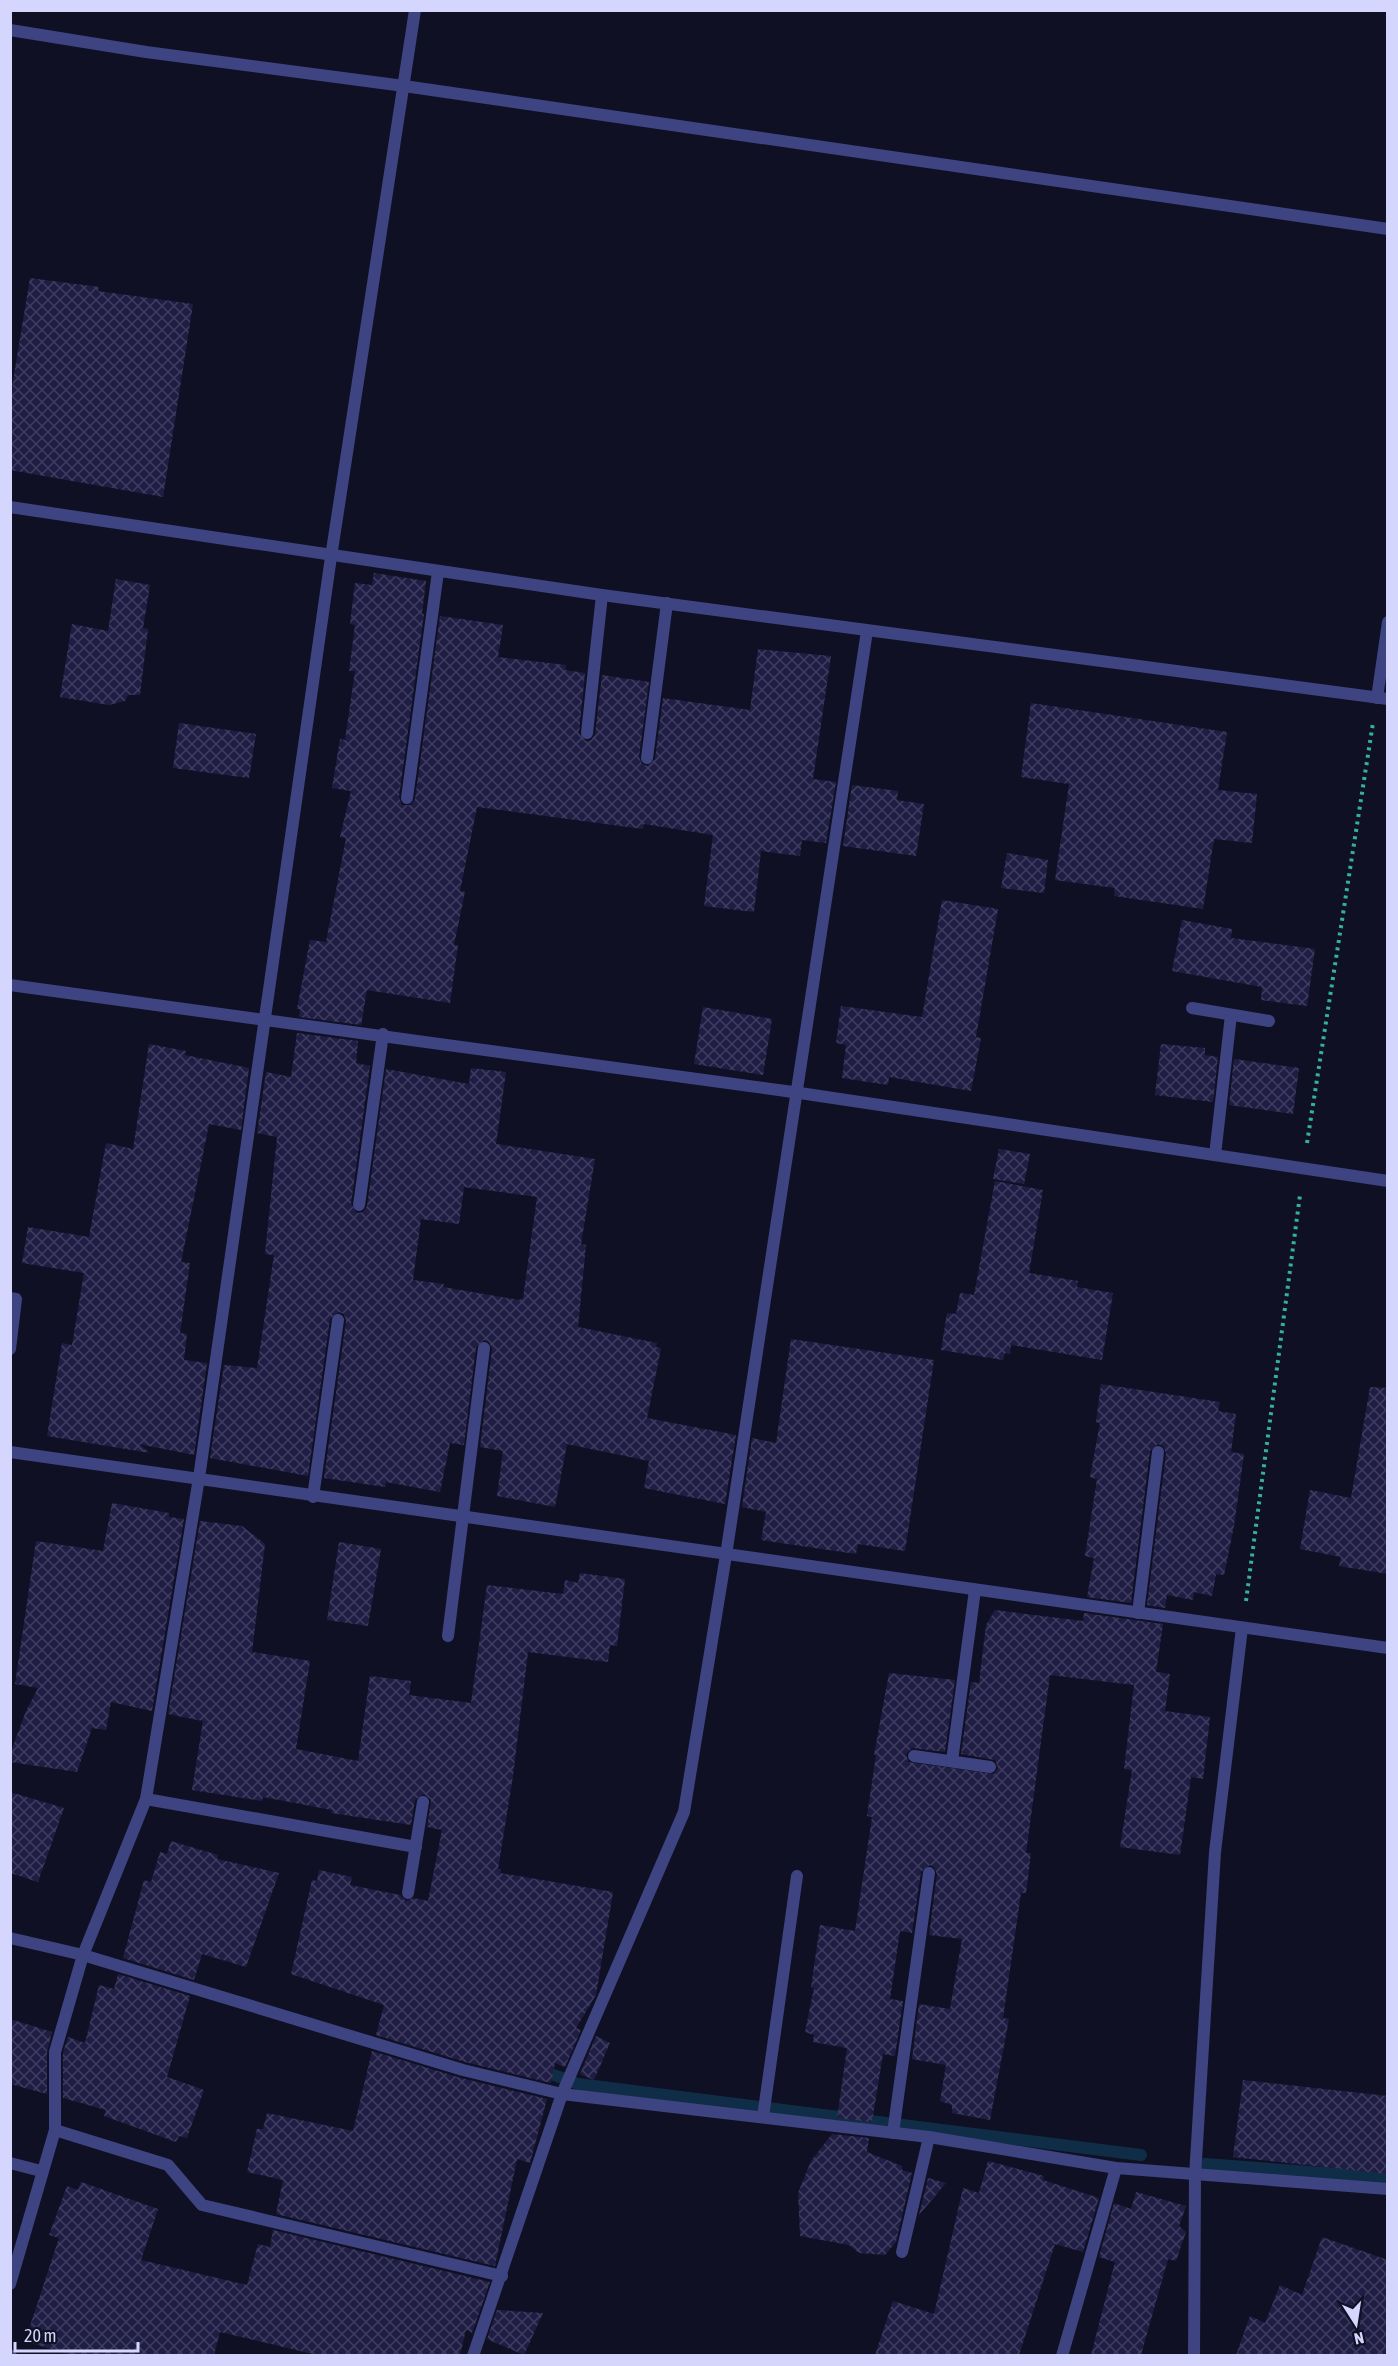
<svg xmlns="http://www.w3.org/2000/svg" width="1398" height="2366" font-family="'Asap Condensed',sans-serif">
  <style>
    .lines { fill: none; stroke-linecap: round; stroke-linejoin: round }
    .stream { stroke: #102d47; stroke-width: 12 }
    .building { fill: url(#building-cross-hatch); fill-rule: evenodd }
    .path { stroke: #35b198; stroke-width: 4; stroke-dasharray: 3 4.5; stroke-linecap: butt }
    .service { stroke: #3d4481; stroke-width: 12 }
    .minor { stroke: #3d4481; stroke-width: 12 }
  </style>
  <defs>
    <pattern id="building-cross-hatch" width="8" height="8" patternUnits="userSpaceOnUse" patternTransform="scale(1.5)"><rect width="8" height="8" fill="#1f1d44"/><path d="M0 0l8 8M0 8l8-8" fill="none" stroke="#3f3d60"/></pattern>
  </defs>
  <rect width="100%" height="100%" fill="#101024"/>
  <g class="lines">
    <g class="stream">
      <path d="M 538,2069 L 578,2084 L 1141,2155"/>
      <path d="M 1205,2164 L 1388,2178"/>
    </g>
  </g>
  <g class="building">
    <path d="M 30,278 L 99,287 L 98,291 L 193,304 L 163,497 L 10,470 L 10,399 Z"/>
    <path d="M 374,573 L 426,581 L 422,614 L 424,614 L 399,797 L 402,805 L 411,805 L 415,799 L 440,616 L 503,625 L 498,657 L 566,665 L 565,670 L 585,673 L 579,733 L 586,741 L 591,740 L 595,734 L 602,675 L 649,682 L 639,757 L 642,764 L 647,766 L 655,759 L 663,698 L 750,710 L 758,649 L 831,656 L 813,779 L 836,782 L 826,843 L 802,840 L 800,856 L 761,851 L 754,912 L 704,906 L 713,835 L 644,824 L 643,829 L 477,807 L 460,891 L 465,892 L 454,945 L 458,945 L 450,1003 L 367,990 L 361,1025 L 299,1017 L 300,1009 L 297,1009 L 310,940 L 326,942 L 346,838 L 340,837 L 351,791 L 332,788 L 340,739 L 345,740 L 355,671 L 349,671 L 355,625 L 350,624 L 355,583 L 372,585 Z"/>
    <path d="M 116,579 L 150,585 L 143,628 L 148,629 L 140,695 L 128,695 L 125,701 L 109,705 L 60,697 L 72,624 L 108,631 Z"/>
    <path d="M 1031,703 L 1227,732 L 1218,790 L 1257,794 L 1252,843 L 1214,839 L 1203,909 L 1114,896 L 1115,888 L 1055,880 L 1069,784 L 1021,777 Z"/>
    <path d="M 179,723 L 256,734 L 249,778 L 173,768 Z"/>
    <path d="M 852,785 L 898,791 L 897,800 L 924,804 L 916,856 L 843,846 Z"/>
    <path d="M 1007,853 L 1048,860 L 1044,893 L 1001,888 Z"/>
    <path d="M 942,900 L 998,909 L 976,1037 L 981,1038 L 971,1091 L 889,1077 L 888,1085 L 842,1078 L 846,1045 L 836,1043 L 841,1006 L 922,1017 Z"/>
    <path d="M 1182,920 L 1232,929 L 1231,938 L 1315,949 L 1307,1006 L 1261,1000 L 1262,987 L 1172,971 Z"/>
    <path d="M 703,1007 L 772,1019 L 763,1075 L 694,1064 Z"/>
    <path d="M 297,1033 L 358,1041 L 356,1063 L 370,1066 L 351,1204 L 357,1213 L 363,1212 L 367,1206 L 386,1069 L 469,1084 L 471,1068 L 506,1072 L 496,1144 L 595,1159 L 581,1244 L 586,1245 L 578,1327 L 657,1343 L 656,1347 L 661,1348 L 647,1418 L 736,1435 L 725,1504 L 644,1488 L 649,1461 L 567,1444 L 555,1507 L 497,1496 L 503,1451 L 480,1447 L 492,1349 L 489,1342 L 484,1340 L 476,1347 L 464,1445 L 450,1443 L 440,1492 L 386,1482 L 385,1487 L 324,1478 L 346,1321 L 344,1314 L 339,1312 L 330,1319 L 308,1476 L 210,1458 L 224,1365 L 257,1368 L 274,1255 L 265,1254 L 277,1137 L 257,1133 L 266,1072 L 291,1077 ZM 464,1187 L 537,1197 L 523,1298 L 519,1300 L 443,1287 L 444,1284 L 413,1280 L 421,1219 L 459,1224 Z"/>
    <path d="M 149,1044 L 186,1051 L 185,1055 L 249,1068 L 241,1130 L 209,1124 L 181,1262 L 190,1263 L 180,1333 L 187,1334 L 184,1360 L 207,1363 L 194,1455 L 139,1444 L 150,1453 L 47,1436 L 62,1343 L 72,1345 L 84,1273 L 22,1263 L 28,1227 L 89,1237 L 106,1143 L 133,1149 Z"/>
    <path d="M 1161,1044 L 1205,1048 L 1205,1055 L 1218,1057 L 1213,1102 L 1155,1095 Z"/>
    <path d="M 1234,1059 L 1299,1068 L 1293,1114 L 1229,1105 Z"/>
    <path d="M 999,1149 L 1030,1154 L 1024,1184 L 993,1179 Z"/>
    <path d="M 995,1181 L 1043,1190 L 1029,1273 L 1078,1281 L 1077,1287 L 1113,1293 L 1102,1360 L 1011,1345 L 1010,1354 L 1005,1353 L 1003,1360 L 941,1350 L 947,1313 L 956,1314 L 960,1293 L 974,1295 Z"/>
    <path d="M 791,1339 L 934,1360 L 905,1551 L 858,1544 L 856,1554 L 761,1540 L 766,1512 L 742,1507 L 752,1438 L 776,1443 Z"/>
    <path d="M 1101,1384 L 1220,1402 L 1218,1411 L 1236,1414 L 1231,1452 L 1244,1454 L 1234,1526 L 1224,1575 L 1216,1574 L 1212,1596 L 1194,1592 L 1193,1600 L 1167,1595 L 1165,1608 L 1147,1605 L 1166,1453 L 1163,1446 L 1158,1444 L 1150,1451 L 1131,1603 L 1087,1597 L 1094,1558 L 1085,1556 L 1097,1479 L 1090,1477 L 1100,1423 L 1096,1422 Z"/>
    <path d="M 1370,1387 L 1388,1388 L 1388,1574 L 1339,1566 L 1341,1557 L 1300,1549 L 1310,1490 L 1351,1498 Z"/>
    <path d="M 112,1503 L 169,1513 L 169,1517 L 184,1519 L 152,1711 L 111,1702 L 106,1730 L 92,1728 L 77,1772 L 10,1762 L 10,1754 L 26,1711 L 38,1688 L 15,1684 L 36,1541 L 103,1551 Z"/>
    <path d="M 200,1521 L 242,1526 L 265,1544 L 252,1652 L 310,1661 L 296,1749 L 358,1761 L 370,1676 L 411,1681 L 409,1695 L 471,1703 L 487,1585 L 563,1594 L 565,1580 L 578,1583 L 580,1573 L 625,1579 L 617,1646 L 610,1645 L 608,1662 L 528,1652 L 513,1776 L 498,1869 L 501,1869 L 500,1873 L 613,1892 L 596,1995 L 576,2028 L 581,2030 L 565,2067 L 555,2063 L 551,2083 L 465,2062 L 376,2035 L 384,2005 L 291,1974 L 312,1880 L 317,1881 L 319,1870 L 352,1877 L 350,1885 L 400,1895 L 406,1901 L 414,1898 L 428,1901 L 442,1830 L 427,1827 L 431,1800 L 424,1794 L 415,1800 L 411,1825 L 331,1813 L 332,1810 L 263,1797 L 262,1801 L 192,1790 L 203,1721 L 168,1714 Z"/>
    <path d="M 339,1542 L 381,1549 L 368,1626 L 327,1620 Z"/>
    <path d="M 995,1610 L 1083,1621 L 1084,1613 L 1163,1624 L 1156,1672 L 1170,1674 L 1165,1711 L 1210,1717 L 1203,1779 L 1191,1777 L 1180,1855 L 1120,1847 L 1132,1770 L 1124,1769 L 1134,1685 L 1050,1675 L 1026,1853 L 1031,1853 L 1026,1893 L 1021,1893 L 1003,2018 L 1009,2019 L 990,2120 L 952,2113 L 952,2105 L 940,2101 L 946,2065 L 912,2059 L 919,2004 L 950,2009 L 962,1939 L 929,1935 L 937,1874 L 934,1867 L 930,1865 L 921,1872 L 912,1933 L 900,1931 L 890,1999 L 903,2001 L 895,2056 L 883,2054 L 872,2122 L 837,2118 L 847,2048 L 813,2042 L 814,2035 L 805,2032 L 814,1988 L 811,1987 L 820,1925 L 855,1931 L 872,1817 L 867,1816 L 876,1755 L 874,1755 L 889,1673 L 955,1680 L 945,1752 L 912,1748 L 906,1754 L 908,1762 L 994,1774 L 998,1768 L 995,1760 L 961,1754 L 971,1682 L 979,1683 L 986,1625 Z"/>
    <path d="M 10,1792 L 64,1808 L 38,1882 L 10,1873 Z"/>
    <path d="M 171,1841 L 218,1855 L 217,1859 L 279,1873 L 246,1967 L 202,1954 L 194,1980 L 123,1958 L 144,1880 L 151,1882 L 160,1852 L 167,1854 Z"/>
    <path d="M 118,1974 L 190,1996 L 167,2077 L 204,2090 L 187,2138 L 179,2136 L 176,2142 L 104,2116 L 106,2110 L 63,2098 L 63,2053 L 68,2037 L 85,2043 L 99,1985 L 114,1989 Z"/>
    <path d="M 10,2019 L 52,2032 L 47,2052 L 47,2094 L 10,2084 Z"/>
    <path d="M 596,2036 L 610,2043 L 594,2080 L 580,2074 Z"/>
    <path d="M 372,2051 L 461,2078 L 547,2099 L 530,2163 L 517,2159 L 495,2266 L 276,2214 L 283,2180 L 247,2172 L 257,2129 L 263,2129 L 267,2113 L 353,2131 Z"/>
    <path d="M 1243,2080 L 1388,2096 L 1388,2174 L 1233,2157 Z"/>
    <path d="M 832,2134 L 869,2138 L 867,2152 L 902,2166 L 902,2170 L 912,2173 L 896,2242 L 885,2255 L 859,2253 L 849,2245 L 800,2236 L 798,2193 L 811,2161 Z"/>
    <path d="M 988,2161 L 1044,2176 L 1043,2180 L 1099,2198 L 1083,2252 L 1055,2244 L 1019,2355 L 875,2355 L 893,2301 L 934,2314 L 963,2188 L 979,2193 Z"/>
    <path d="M 928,2178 L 946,2183 L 919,2215 Z"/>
    <path d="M 81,2182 L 158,2209 L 141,2260 L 247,2285 L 258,2244 L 270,2247 L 273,2230 L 490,2282 L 472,2333 L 466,2330 L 460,2355 L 317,2355 L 220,2332 L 214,2355 L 70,2355 L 25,2341 L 59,2238 L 49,2235 L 67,2186 L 78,2190 Z"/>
    <path d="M 1136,2192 L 1186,2206 L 1179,2226 L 1186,2232 L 1176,2261 L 1168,2259 L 1141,2355 L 1091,2355 L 1115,2262 L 1099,2257 L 1114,2203 L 1131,2209 Z"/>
    <path d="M 1322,2237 L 1388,2260 L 1388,2355 L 1236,2355 L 1250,2316 L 1265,2323 L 1280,2285 L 1302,2295 Z"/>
    <path d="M 497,2310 L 543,2313 L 524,2355 L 487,2339 Z"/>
  </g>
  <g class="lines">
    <g class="path">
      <path d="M 1307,1143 L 1373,723"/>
      <path d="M 1246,1601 L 1300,1195"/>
    </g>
    <g class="service">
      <path d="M 587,733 L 602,595"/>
      <path d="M 647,758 L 667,603"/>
      <path d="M 407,798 L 438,572"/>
      <path d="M 10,1298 L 16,1299 L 10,1349"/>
    </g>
    <g class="minor">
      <path d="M 10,30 L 146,52 L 404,86 L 1388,229"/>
      <path d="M 10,507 L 602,595 L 1388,699"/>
      <path d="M 1377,698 L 1388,622"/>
      <path d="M 10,985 C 271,1023 532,1055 793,1092 C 991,1120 1189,1153 1388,1181"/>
      <path d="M 1192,1008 L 1269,1021"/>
      <path d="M 1215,1155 L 1231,1015"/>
      <path d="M 359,1205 L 383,1034"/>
      <path d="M 10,1452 L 1388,1648"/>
      <path d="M 313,1497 L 338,1320"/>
      <path d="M 1138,1613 L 1158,1452"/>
      <path d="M 448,1636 L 484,1348"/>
      <path d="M 914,1756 L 990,1767"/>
      <path d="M 952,1761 L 975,1590"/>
      <path d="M 146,1799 L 416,1847"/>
      <path d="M 408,1893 L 423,1802"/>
      <path d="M 10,1938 L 83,1955 L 463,2070 L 562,2094 L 929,2137 L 1116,2168 L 1388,2189"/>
      <path d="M 763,2117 L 797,1876"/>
      <path d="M 55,2130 L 168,2165 L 202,2205 L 502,2276"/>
      <path d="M 893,2133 L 929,1873"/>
      <path d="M 10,2163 L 41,2171"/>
      <path d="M 902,2252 L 929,2137"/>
      <path d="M 10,2284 L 55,2130 L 55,2052 L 83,1955 L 146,1799 L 199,1478 L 331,557 L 415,10"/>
      <path d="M 10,2355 L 11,2356"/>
      <path d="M 473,2356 L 562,2094 L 684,1812 L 726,1555 L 867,631"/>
      <path d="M 1062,2356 L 1116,2168"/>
      <path d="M 1194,2356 L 1195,2176 L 1215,1852 L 1242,1628"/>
    </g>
  </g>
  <rect width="1398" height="2366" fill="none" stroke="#d5d6fd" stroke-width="24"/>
  <g transform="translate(1356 2324) rotate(168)" stroke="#101024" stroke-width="4.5" paint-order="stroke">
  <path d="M0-4.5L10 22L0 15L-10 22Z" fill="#d5d6fd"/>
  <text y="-9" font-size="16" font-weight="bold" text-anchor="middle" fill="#d5d6fd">N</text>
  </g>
  <path d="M15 2342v9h123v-9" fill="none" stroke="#d5d6fd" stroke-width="3"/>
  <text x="24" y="2342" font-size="18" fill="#d5d6fd" stroke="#101024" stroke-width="4.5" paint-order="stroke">20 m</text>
</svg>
